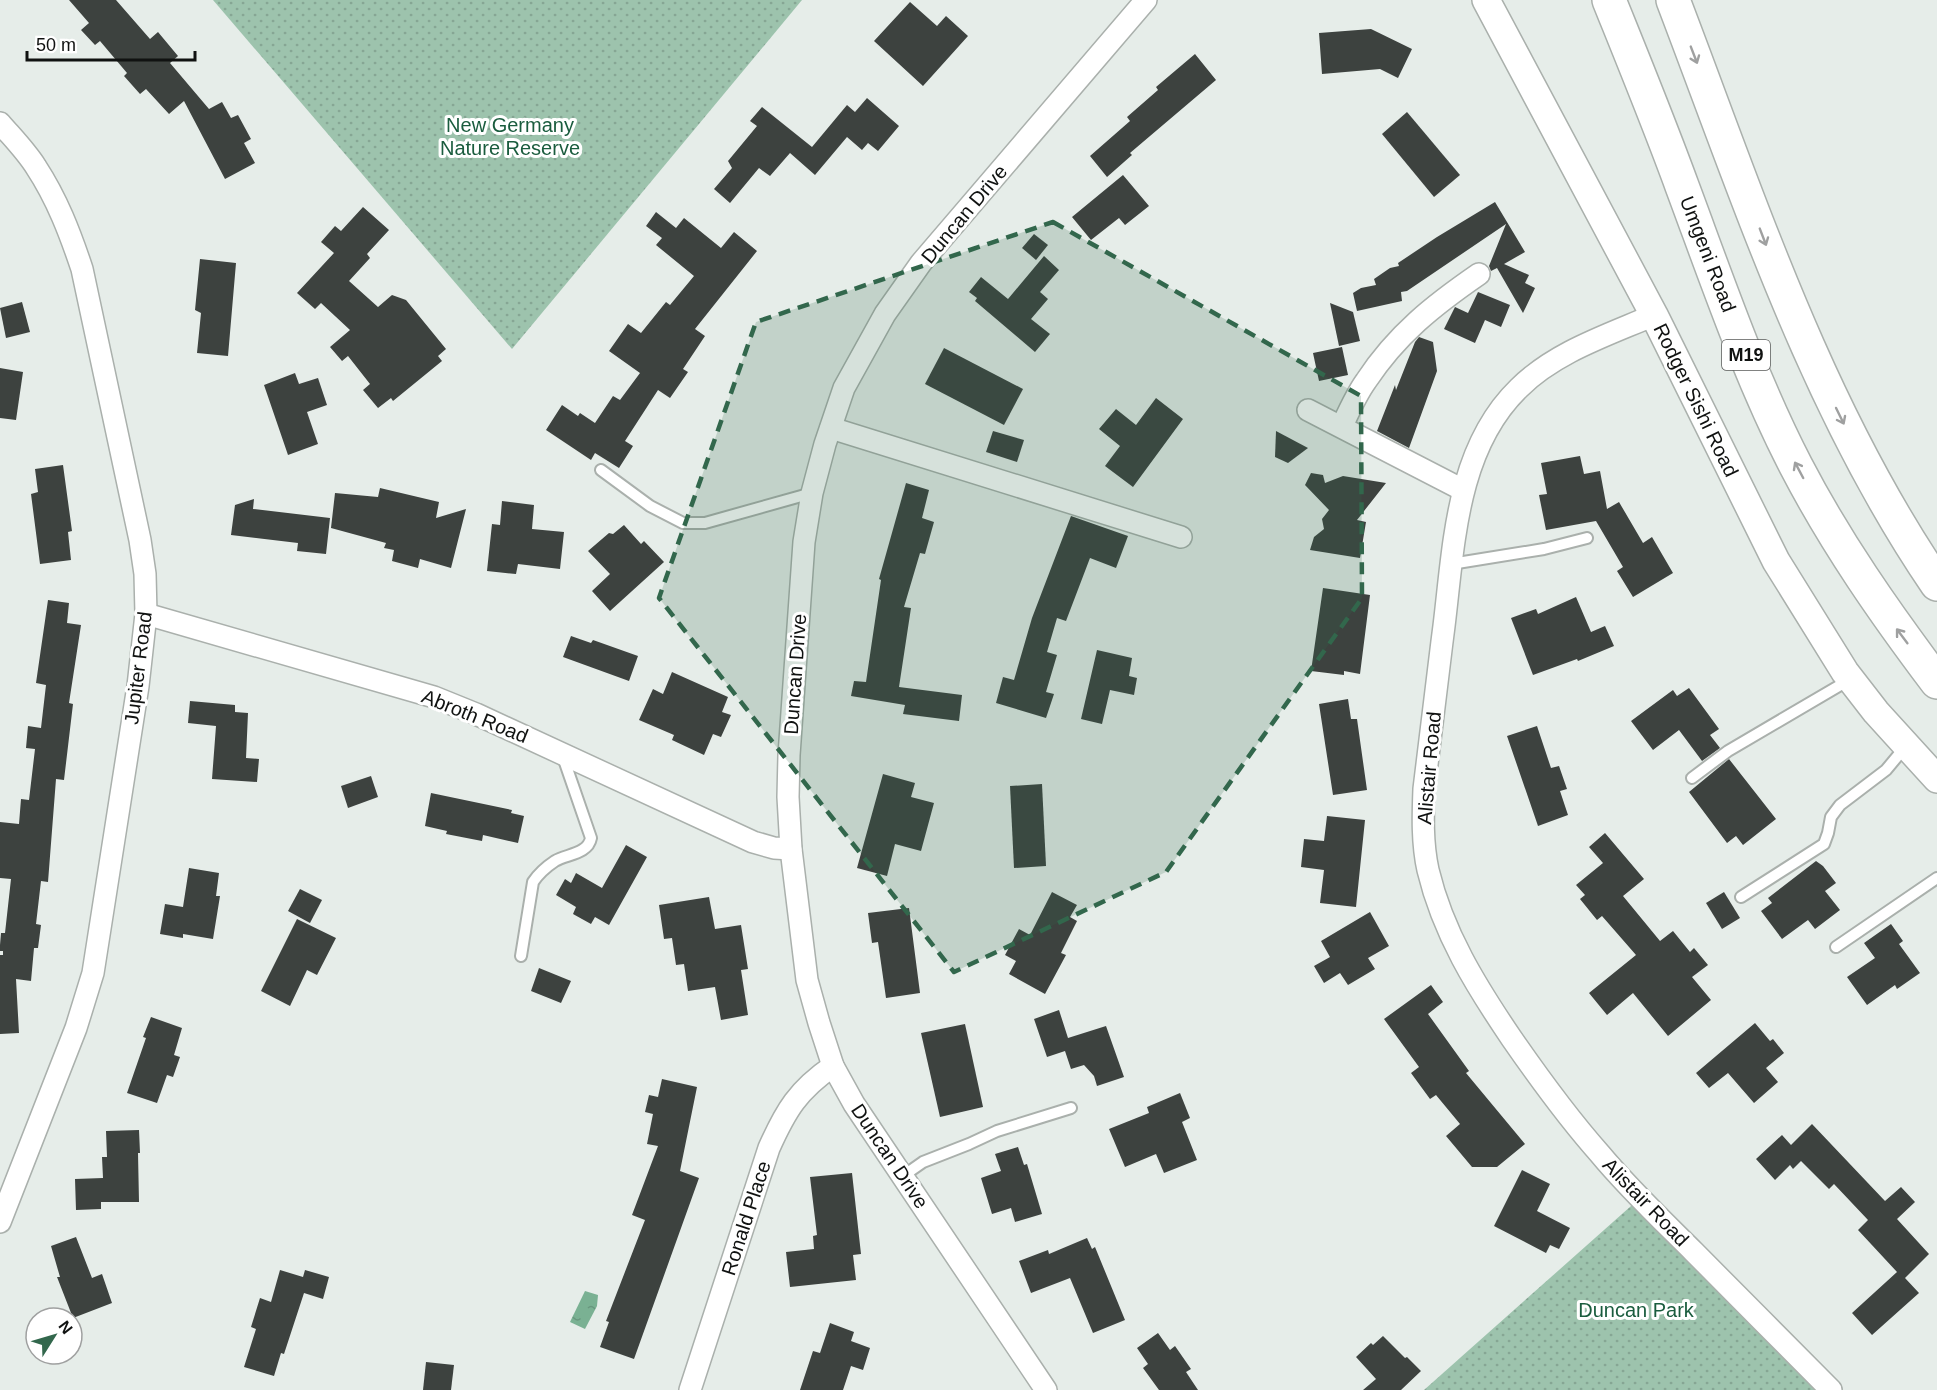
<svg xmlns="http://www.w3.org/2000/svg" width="1937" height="1390" font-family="Arial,sans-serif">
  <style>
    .park { fill: url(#park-dots) }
    .water { fill: url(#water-ripples) }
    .building { fill: #3d423f }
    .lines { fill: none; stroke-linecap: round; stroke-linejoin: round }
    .service-casing { stroke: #aab0ac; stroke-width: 14 }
    .minor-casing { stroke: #aab0ac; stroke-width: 24 }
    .tertiary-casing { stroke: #aab0ac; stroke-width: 30 }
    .motorway-casing { stroke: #aab0ac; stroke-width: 36 }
    .service { stroke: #fff; stroke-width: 10 }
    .minor { stroke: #fff; stroke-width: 21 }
    .tertiary { stroke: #fff; stroke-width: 27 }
    .motorway { stroke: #fff; stroke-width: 33 }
    .oneway { stroke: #9fa0a0 }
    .marked { fill: #32674c; fill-opacity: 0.2; stroke: #32674c; stroke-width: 4.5; stroke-dasharray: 12 8; stroke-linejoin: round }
    .labels { text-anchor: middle; stroke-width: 6; stroke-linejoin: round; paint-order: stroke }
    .shield { fill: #fff; stroke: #585958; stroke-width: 1.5 }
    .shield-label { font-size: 18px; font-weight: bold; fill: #101211 }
    .park-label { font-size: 20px; fill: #1a5c3e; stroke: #fff }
    .street-label { font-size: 20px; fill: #101211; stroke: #fff }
  </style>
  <defs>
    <pattern id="park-dots" width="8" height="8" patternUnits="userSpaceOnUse" patternTransform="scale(1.5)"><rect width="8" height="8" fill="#9dc3ad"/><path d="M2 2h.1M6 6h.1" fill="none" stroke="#86a694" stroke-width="1.8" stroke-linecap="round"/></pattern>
    <pattern id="water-ripples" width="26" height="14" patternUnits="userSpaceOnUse" patternTransform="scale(1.5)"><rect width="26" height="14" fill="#7ab193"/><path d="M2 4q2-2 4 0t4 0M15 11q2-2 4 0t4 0" fill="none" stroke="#68977e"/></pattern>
  </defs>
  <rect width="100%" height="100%" fill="#e6ede9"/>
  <g class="park">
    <path d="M 213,0 L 802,0 L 512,349 Z"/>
    <path d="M 1640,1198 L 1829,1390 L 1424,1390 Z"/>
  </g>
  <path class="water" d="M 585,1291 L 598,1295 L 597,1306 L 585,1329 L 570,1322 Z"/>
  <g class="building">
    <path d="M 69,0 L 116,0 L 150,39 L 158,32 L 178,56 L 170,63 L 209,109 L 222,102 L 231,118 L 238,115 L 251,139 L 244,143 L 255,163 L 225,179 L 184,101 L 169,114 L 146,89 L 140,94 L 124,76 L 127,73 L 100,41 L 95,45 L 81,30 L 89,23 Z"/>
    <path d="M 910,2 L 937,26 L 946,16 L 968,36 L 923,86 L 874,41 Z"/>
    <path d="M 1371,29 L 1412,49 L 1398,78 L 1380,69 L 1322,74 L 1319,33 Z"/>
    <path d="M 1195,54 L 1216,80 L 1130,153 L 1132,155 L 1107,177 L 1090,156 L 1130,121 L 1127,117 L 1158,90 L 1156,87 Z"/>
    <path d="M 867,98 L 899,126 L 878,151 L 868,143 L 862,150 L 847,137 L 815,175 L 790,153 L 770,176 L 759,168 L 730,203 L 714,189 L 732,168 L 728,161 L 757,126 L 750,121 L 762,107 L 812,147 L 847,105 L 855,112 Z"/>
    <path d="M 1407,112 L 1460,175 L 1434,197 L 1382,134 Z"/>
    <path d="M 1123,175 L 1149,206 L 1125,225 L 1119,218 L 1091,240 L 1072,217 Z"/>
    <path d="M 1495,202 L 1525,252 L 1504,264 L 1529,275 L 1525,283 L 1535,288 L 1523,313 L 1497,268 L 1491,271 L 1489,266 L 1506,224 L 1407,291 L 1401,292 L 1402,301 L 1357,311 L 1353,293 L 1361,288 L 1376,285 L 1374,279 L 1390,268 L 1399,266 L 1398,263 L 1437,237 Z"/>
    <path d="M 363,207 L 389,230 L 367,254 L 370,258 L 349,281 L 378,307 L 392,295 L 406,300 L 446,349 L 438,356 L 442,361 L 393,401 L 391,398 L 378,408 L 363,390 L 370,384 L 348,356 L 342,361 L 330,347 L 350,330 L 321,303 L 315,309 L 297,293 L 334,253 L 321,242 L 335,226 L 341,231 Z"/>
    <path d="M 656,212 L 676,228 L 684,218 L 721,248 L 734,232 L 757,251 L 695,329 L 705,336 L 683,369 L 688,372 L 670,398 L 658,390 L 625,441 L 633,446 L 619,468 L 595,453 L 591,460 L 546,430 L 562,405 L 578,416 L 580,413 L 595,423 L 613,396 L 620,400 L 640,373 L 609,351 L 628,324 L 641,333 L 666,302 L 670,305 L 694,276 L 656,245 L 662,238 L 646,226 Z"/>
    <path d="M 1034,234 L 1048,245 L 1036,260 L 1022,248 Z"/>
    <path d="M 1044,256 L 1059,270 L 1040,292 L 1048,299 L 1031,319 L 1050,334 L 1035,352 L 975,301 L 977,298 L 969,292 L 981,277 L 1008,299 Z"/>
    <path d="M 200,259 L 236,263 L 228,356 L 197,353 L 201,313 L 195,310 Z"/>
    <path d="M 1478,292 L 1510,305 L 1501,327 L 1485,320 L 1475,343 L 1444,329 L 1455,307 L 1468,313 Z"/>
    <path d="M 22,302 L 30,332 L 6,338 L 0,308 Z"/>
    <path d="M 1330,303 L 1353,312 L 1360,341 L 1339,346 Z"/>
    <path d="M 1419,337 L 1433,342 L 1437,371 L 1409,448 L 1377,431 L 1395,385 L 1396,390 L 1415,342 Z"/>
    <path d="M 1342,347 L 1348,375 L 1319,381 L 1313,353 Z"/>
    <path d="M 944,348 L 1023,389 L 1004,425 L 925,384 Z"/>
    <path d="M 0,368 L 23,372 L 16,420 L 0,418 Z"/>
    <path d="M 295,373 L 299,384 L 318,378 L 327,405 L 307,412 L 318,444 L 288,455 L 264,385 Z"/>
    <path d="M 1156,398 L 1183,419 L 1133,487 L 1105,466 L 1120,446 L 1099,429 L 1116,409 L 1136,425 Z"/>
    <path d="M 993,431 L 1024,440 L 1017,462 L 986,452 Z"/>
    <path d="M 1276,431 L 1308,448 L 1288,463 L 1275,457 Z"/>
    <path d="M 1580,456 L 1584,474 L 1600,471 L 1607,509 L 1619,502 L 1643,543 L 1652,537 L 1673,573 L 1633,597 L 1617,571 L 1623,567 L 1596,521 L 1546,530 L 1539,495 L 1547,494 L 1541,463 Z"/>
    <path d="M 63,465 L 72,531 L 68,532 L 71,560 L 40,564 L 31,494 L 38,492 L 35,469 Z"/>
    <path d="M 1311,473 L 1323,475 L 1325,483 L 1343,476 L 1386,483 L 1357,520 L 1366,522 L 1360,558 L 1310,550 L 1314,537 L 1324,529 L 1322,519 L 1329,510 L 1305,485 Z"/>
    <path d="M 906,483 L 929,490 L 922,518 L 934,522 L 925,554 L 920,553 L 904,607 L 911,608 L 899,687 L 962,695 L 959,721 L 903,714 L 905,705 L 851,696 L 854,681 L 866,682 L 881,580 L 879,579 Z"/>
    <path d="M 380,488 L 439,502 L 436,518 L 466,509 L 451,568 L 420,559 L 418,568 L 392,561 L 394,550 L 384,548 L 386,543 L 331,528 L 335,493 L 378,497 Z"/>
    <path d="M 254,499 L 253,509 L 330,518 L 326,554 L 297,551 L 298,543 L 231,535 L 235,505 Z"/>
    <path d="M 502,501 L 534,505 L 532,529 L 564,532 L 560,569 L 518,564 L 516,574 L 487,571 L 492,524 L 500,525 Z"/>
    <path d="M 1071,516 L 1128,536 L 1116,568 L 1090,558 L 1066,621 L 1057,618 L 1047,652 L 1057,655 L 1046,692 L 1054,694 L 1046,718 L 996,703 L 1003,677 L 1014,680 L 1032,618 Z"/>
    <path d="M 624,525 L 641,544 L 644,541 L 664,562 L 610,611 L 592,591 L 610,574 L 588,551 L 609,533 L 613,534 Z"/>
    <path d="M 1323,588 L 1370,595 L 1360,674 L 1344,671 L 1344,675 L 1311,671 Z"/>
    <path d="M 1576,597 L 1591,632 L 1605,626 L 1614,646 L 1578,661 L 1577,659 L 1533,675 L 1511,618 L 1536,609 L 1538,614 Z"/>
    <path d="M 48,600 L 69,603 L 67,623 L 81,625 L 69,703 L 73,704 L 64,780 L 56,779 L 48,882 L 41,881 L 36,924 L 41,925 L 38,948 L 34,948 L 31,981 L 16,979 L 19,1033 L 0,1034 L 0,955 L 3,955 L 3,951 L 0,951 L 0,945 L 1,933 L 5,933 L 11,879 L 0,878 L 0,822 L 19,824 L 21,799 L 29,800 L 35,749 L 26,748 L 28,726 L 41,728 L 46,685 L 36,683 Z"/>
    <path d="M 571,636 L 591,643 L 593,640 L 638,656 L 629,681 L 563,657 Z"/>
    <path d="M 1097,650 L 1132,658 L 1129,676 L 1137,678 L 1134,695 L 1110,690 L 1102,724 L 1081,719 Z"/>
    <path d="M 672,672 L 728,697 L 722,712 L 731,715 L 721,737 L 713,734 L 704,755 L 672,740 L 674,735 L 639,720 L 653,689 L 663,694 Z"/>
    <path d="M 1689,688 L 1719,729 L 1710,735 L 1720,748 L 1702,761 L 1679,730 L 1653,750 L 1631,721 L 1673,690 L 1677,696 Z"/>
    <path d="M 1348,699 L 1351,719 L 1357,719 L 1367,790 L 1333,795 L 1319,704 Z"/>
    <path d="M 190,701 L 235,705 L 235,712 L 248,713 L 246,758 L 259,759 L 257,782 L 212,779 L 216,726 L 188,723 Z"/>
    <path d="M 1537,726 L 1551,768 L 1559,766 L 1567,789 L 1560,791 L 1568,815 L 1538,826 L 1507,736 Z"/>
    <path d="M 1729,759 L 1776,819 L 1743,845 L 1736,836 L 1727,843 L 1689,792 Z"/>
    <path d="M 883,774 L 915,783 L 911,797 L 934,803 L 921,851 L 895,844 L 887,876 L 857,868 Z"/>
    <path d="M 371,776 L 378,797 L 348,808 L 341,786 Z"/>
    <path d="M 1042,784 L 1046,866 L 1014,868 L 1010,786 Z"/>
    <path d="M 431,793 L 512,810 L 511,813 L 524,816 L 518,843 L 483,835 L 482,841 L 446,834 L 447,831 L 425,826 Z"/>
    <path d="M 1327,816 L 1365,820 L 1356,907 L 1320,903 L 1324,870 L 1301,867 L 1304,839 L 1324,841 Z"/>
    <path d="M 1605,833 L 1644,879 L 1623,896 L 1660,941 L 1673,931 L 1690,952 L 1694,948 L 1708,965 L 1692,977 L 1711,1000 L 1668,1036 L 1633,993 L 1607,1015 L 1589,993 L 1636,955 L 1602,916 L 1597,920 L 1580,899 L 1585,895 L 1576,885 L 1603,863 L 1589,847 Z"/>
    <path d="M 626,845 L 647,857 L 609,925 L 595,917 L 591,924 L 573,914 L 576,907 L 556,895 L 565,879 L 571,883 L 576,873 L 602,888 Z"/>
    <path d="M 1816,861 L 1823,866 L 1836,883 L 1825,891 L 1840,910 L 1815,929 L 1808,920 L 1782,939 L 1761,911 L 1772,903 L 1768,898 Z"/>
    <path d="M 189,868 L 219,873 L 216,896 L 220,896 L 213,939 L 183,934 L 183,938 L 160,934 L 165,904 L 183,907 Z"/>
    <path d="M 300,889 L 322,900 L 310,923 L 288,911 Z"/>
    <path d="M 1052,892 L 1077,905 L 1070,917 L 1077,921 L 1061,953 L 1066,955 L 1045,994 L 1009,974 L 1016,961 L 1005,955 L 1019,929 L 1030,935 Z"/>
    <path d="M 1724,892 L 1740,918 L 1722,929 L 1706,903 Z"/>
    <path d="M 709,897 L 715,929 L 741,925 L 748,969 L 741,970 L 748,1015 L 721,1020 L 715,987 L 688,991 L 684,964 L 676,965 L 672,938 L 664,939 L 659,905 Z"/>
    <path d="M 909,908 L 920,993 L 886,998 L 878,942 L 872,943 L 868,913 Z"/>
    <path d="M 1370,912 L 1389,946 L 1368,958 L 1375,969 L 1348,985 L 1340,973 L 1324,983 L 1314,966 L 1330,957 L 1321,941 Z"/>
    <path d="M 297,919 L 336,938 L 317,975 L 307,970 L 290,1006 L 261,991 Z"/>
    <path d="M 1891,924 L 1903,941 L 1899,944 L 1920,973 L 1897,989 L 1895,985 L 1867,1005 L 1847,977 L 1875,958 L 1864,943 Z"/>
    <path d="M 539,968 L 571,981 L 561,1003 L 531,991 Z"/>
    <path d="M 1431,985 L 1443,1002 L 1428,1014 L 1469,1071 L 1466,1073 L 1525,1144 L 1497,1167 L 1472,1167 L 1446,1136 L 1460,1124 L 1436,1095 L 1430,1099 L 1411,1073 L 1419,1067 L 1384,1019 Z"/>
    <path d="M 1059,1010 L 1068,1038 L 1106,1026 L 1124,1077 L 1097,1086 L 1094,1076 L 1084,1065 L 1071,1069 L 1065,1051 L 1047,1057 L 1034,1019 Z"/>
    <path d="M 151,1017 L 182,1028 L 174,1055 L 180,1057 L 173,1077 L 167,1075 L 157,1103 L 127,1093 L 146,1038 L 143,1037 Z"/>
    <path d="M 1755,1023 L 1770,1041 L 1773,1039 L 1784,1053 L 1766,1068 L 1778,1082 L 1754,1103 L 1728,1073 L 1709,1088 L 1696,1073 Z"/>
    <path d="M 965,1024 L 983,1107 L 940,1117 L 921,1033 Z"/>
    <path d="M 662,1079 L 697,1087 L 680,1171 L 699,1178 L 634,1359 L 600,1347 L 609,1322 L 606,1321 L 645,1220 L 632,1215 L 658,1146 L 647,1144 L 653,1114 L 645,1112 L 649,1095 L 658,1097 Z"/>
    <path d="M 1180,1093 L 1190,1118 L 1182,1122 L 1197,1160 L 1164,1173 L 1156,1154 L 1125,1167 L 1109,1129 L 1149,1113 L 1147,1107 Z"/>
    <path d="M 1812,1124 L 1885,1201 L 1901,1187 L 1915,1202 L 1897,1219 L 1929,1254 L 1905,1278 L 1919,1293 L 1872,1335 L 1852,1313 L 1897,1272 L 1858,1230 L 1868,1220 L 1834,1184 L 1829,1189 L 1801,1161 L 1793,1169 L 1790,1165 L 1775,1180 L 1756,1159 L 1782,1135 L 1791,1145 Z"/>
    <path d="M 139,1130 L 140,1153 L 138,1153 L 139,1202 L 101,1202 L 101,1209 L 76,1210 L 75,1179 L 103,1178 L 102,1157 L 107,1157 L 106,1131 Z"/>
    <path d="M 1018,1147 L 1024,1165 L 1027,1164 L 1042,1214 L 1015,1222 L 1011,1208 L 992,1214 L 981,1178 L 1001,1171 L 995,1154 Z"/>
    <path d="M 1522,1170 L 1550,1184 L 1537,1211 L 1570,1228 L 1559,1249 L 1550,1245 L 1546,1253 L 1494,1226 Z"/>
    <path d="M 852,1173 L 861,1254 L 853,1255 L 856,1280 L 790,1287 L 786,1252 L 814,1249 L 813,1236 L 817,1235 L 810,1177 Z"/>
    <path d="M 76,1237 L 92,1278 L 102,1274 L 112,1303 L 73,1318 L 57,1277 L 60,1277 L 51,1246 Z"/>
    <path d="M 1087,1238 L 1092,1249 L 1095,1247 L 1125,1320 L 1093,1333 L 1070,1278 L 1031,1293 L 1019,1261 L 1048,1250 L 1049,1254 Z"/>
    <path d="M 280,1270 L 303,1277 L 305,1270 L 329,1277 L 323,1299 L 304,1293 L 284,1354 L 281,1353 L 274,1376 L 244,1367 L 256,1329 L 251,1327 L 260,1298 L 271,1302 Z"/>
    <path d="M 830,1323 L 854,1332 L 851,1341 L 870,1348 L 863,1370 L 851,1366 L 843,1390 L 800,1390 L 813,1351 L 820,1353 Z"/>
    <path d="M 1158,1333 L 1170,1350 L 1175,1346 L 1191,1369 L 1186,1372 L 1198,1390 L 1159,1390 L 1143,1368 L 1148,1364 L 1137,1348 Z"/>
    <path d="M 1383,1336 L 1405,1358 L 1407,1357 L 1421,1371 L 1401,1390 L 1363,1390 L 1376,1379 L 1356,1357 L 1371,1343 L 1373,1345 Z"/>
    <path d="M 426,1362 L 454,1365 L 451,1390 L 423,1390 Z"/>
  </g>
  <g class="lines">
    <defs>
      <g id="service">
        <path d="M 601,470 L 650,506 L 683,523 L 705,523 L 812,493"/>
        <path d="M 1451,564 L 1544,549 L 1587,538"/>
        <path d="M 1692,778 L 1728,751 L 1849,680"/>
        <path d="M 1741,897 L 1824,844 L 1828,833 L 1831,817 L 1840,805 L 1886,770 L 1906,746"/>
        <path d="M 1836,947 L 1937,878"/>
        <path d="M 521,956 L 533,882 C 539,873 546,867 555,861 C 567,854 588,854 591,838 L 562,754"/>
        <path d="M 903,1176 L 923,1162 L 969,1144 L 997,1131 L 1071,1108"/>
      </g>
      <g id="minor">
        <path d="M 0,123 C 12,137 26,151 36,167 C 57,199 70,233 82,269 L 140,540 L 145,574 L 146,614 L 138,686 L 93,973 L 76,1028 L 0,1222"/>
        <path d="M 1654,315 C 1608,335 1555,352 1519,388 C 1456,449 1454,545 1444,626 C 1437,680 1431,734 1424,789 C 1423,815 1422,843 1428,870 C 1443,933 1476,986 1512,1039 C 1539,1078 1568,1118 1600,1154 C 1629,1189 1662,1220 1694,1252 C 1740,1298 1785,1344 1831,1390"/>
        <path d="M 1308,410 L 1463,490"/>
        <path d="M 1342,426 C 1349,411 1356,395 1366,381 C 1397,334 1434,305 1479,274"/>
        <path d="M 831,428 L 1181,537"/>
        <path d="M 146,614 L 434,697 L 476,714 L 753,842 L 774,848 L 791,849"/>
        <path d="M 690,1390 L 769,1148 C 786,1110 798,1090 833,1066"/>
        <path d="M 1046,1390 L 854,1104 L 833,1066 L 819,1023 L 807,980 L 791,849 L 788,797 L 789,755 L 804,542 L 812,493 L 825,444 L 844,388 L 885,314 L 921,263 L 1146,0"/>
      </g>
      <path id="tertiary" d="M 1486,0 L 1654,315 L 1776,561 L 1845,672 L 1876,712 L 1937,779"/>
      <g id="motorway">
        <path d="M 1609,0 C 1634,62 1659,123 1682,186 C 1717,280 1750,377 1796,466 C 1836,543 1885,613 1937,682"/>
        <path d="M 1673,0 C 1749,199 1816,407 1937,584"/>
      </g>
    </defs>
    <use href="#service" class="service-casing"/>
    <use href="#minor" class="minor-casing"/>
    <use href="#tertiary" class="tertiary-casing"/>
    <use href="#motorway" class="motorway-casing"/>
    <use href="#service" class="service"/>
    <use href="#minor" class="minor"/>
    <use href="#tertiary" class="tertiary"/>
    <use href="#motorway" class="motorway"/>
  </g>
  <defs><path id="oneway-shaft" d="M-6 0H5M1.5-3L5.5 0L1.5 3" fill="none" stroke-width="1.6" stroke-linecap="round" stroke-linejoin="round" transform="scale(1.5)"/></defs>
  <g class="oneway">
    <use href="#oneway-shaft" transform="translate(1694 55) rotate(69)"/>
    <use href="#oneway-shaft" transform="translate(1763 237) rotate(69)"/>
    <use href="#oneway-shaft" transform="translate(1840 416) rotate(64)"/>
    <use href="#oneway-shaft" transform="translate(1799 470) rotate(-118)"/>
    <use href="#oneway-shaft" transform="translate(1902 636) rotate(-127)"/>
  </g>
  <path class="marked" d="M 1053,222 L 1361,396 L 1362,598 L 1166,872 L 954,972 L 659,598 L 756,322 Z"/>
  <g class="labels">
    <rect class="shield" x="1722" y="340" width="48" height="30" rx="4.5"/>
    <g class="shield-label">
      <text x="1746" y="361">M19</text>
    </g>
    <g class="park-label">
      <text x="510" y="132">New Germany<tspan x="510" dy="23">Nature Reserve</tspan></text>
      <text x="1636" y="1317">Duncan Park</text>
    </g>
    <g class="street-label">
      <text transform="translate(964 214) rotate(-50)" y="7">Duncan Drive</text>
      <text transform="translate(1708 254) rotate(69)" y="7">Umgeni Road</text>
      <text transform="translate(1696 400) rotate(64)" y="7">Rodger Sishi Road</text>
      <text transform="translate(138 668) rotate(-83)" y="7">Jupiter Road</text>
      <text transform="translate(795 674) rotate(-86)" y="7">Duncan Drive</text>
      <text transform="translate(475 716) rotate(22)" y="7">Abroth Road</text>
      <text transform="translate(1429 768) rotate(-85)" y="7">Alistair Road</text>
      <text transform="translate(890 1156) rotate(56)" y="7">Duncan Drive</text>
      <text transform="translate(1646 1202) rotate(46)" y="7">Alistair Road</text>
      <text transform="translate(746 1218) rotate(-72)" y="7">Ronald Place</text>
    </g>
  </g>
  <g transform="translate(54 1336) rotate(53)"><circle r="28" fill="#ffffff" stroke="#9fa0a0" stroke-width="1.5"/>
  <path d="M0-4.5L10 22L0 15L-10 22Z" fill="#32674c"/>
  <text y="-9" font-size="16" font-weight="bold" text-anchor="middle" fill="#101211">N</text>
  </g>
  <path d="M27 51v9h168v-9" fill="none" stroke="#101211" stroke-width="3"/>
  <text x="36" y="51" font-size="18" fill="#101211" stroke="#ffffff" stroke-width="4.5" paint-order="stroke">50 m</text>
</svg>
